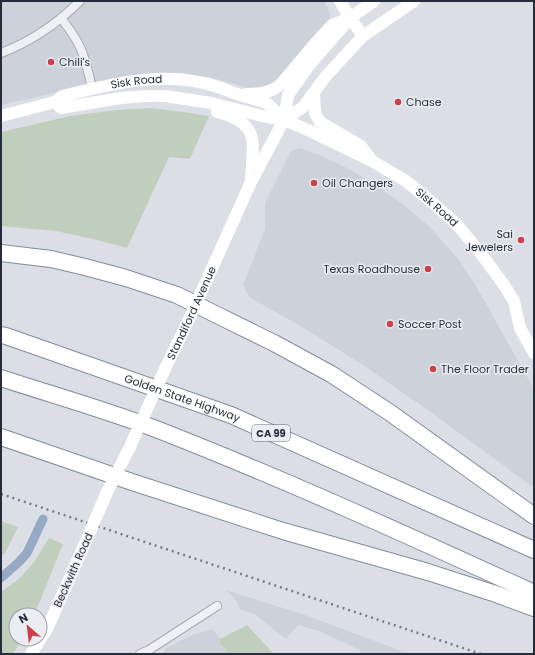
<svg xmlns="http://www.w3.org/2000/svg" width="535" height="655" font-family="Poppins,sans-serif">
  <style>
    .built { fill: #cdd1da }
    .green { fill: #c0cfbd }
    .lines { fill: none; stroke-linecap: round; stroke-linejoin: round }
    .canal { stroke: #96aac6; stroke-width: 9 }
    .street-casing { stroke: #a5a9b2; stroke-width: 10 }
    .highway-casing { stroke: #838b9c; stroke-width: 18 }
    .street { stroke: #eef0f4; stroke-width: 8 }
    .secondary { stroke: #fff; stroke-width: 12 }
    .highway { stroke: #fff; stroke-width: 16 }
    .rail { stroke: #757d8f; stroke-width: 2.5; stroke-dasharray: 2 4; stroke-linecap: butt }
    .secondary-bridge { stroke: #fff; stroke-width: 12 }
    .poi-dot { fill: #cb404c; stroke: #eaeef3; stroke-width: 1.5 }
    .labels { text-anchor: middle; stroke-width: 3; stroke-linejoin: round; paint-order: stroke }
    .shield { fill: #eaeef3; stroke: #616672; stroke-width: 1 }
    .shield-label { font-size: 10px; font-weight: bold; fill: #262c3b }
    .poi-label { font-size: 11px; fill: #262c3b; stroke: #eaeef3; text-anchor: start }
    .street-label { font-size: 11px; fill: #262c3b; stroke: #eaeef3 }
  </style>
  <rect width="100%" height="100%" fill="#dbdfe5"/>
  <g class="built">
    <path d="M 1,1 L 324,1 L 329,10 L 330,17 L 329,20 L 274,86 L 249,89 L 228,82 L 208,77 L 188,74 L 165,73 L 112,80 L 1,105 Z"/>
    <path d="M 299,148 L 320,155 L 351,170 L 374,184 L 404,205 L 431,228 L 458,259 L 476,286 L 534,389 L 534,488 L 432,413 L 360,363 L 297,324 L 249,297 L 243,285 L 265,229 L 265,203 L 291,151 Z"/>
    <path d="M 226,590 L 305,615 L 410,654 L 360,654 L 360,650 L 319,631 L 298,625 L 286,639 L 256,615 L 240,609 L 237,602 Z"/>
    <path d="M 213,629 L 220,639 L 220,644 L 227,650 L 223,654 L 163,654 L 166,648 L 194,634 Z"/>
  </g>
  <g class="green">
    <path d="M 150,108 L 184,112 L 209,116 L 190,159 L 169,157 L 127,248 L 97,240 L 56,231 L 1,226 L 1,132 L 70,116 L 117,110 Z"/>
    <path d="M 1,521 L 18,527 L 5,553 L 1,556 Z"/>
    <path d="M 49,538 L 63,544 L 40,601 L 33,615 L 16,615 L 16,639 L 22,639 L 13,654 L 1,654 L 1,592 L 19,579 L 34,562 Z"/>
    <path d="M 247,625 L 273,653 L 273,654 L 223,654 L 227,650 L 220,644 L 220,639 Z"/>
  </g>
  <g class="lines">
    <path class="canal" d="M 1,578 L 19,562 L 27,553 L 43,519"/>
    <defs>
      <g id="street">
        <path d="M 61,18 C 68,27 75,36 80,47 C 86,60 89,74 92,89"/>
        <path d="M 1,53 C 30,42 58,23 80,1"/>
        <path d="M 140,654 L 149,650 L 217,606"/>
      </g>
      <g id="highway">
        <path d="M 1,253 L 51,259 L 85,267 L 126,278 L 177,295 L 215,314 L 274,343 L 331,374 L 389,412 L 534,516"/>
        <path id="s4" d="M 1,335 L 6,336 L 231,415 L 534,550"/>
        <path d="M 1,378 C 53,395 106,410 156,429 C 284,479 409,536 534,593"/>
        <path d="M 1,437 L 132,482 L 283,531 L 428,572 L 496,594 L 534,608"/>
      </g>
    </defs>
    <use href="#street" class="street-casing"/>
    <use href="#highway" class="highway-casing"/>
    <use href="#street" class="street"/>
    <g class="secondary">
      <path d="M 340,1 L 350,18 L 363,36"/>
      <path d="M 314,93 L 315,113 L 320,122 L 361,146 L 370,158"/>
      <path d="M 246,94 C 259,94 271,93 281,84 L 311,48 L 332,25 L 349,18"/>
      <path id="s1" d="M 55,102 L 61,108 L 121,98 L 146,96 L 165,96 L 211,103 L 262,116 L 284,120 L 308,130 L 372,161 L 406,181 L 428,199 L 450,218 L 459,227 L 479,251 L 504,285 L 514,301 L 520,328 L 534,353"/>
      <path d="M 217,112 C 261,123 253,142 251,179"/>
      <path id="s2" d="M 1,116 L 55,102 L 62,96 C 108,85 155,72 203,83 C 213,85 224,89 234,93 C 245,97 256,99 266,103 C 272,106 279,116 284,120"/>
      <path d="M 284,120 L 303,107 L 326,76 L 363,36 L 414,1"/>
      <path id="s3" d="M 165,369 L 190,317 L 251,182 L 284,120 L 288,95 L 311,63 L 350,18 L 374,1"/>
      <path d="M 101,506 L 108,490 L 129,449"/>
      <path d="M 31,654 L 47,629 L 82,550"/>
    </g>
    <use href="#highway" class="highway"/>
    <path class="rail" d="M 1,494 L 481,654"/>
    <g class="secondary-bridge">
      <path d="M 129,449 L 165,369"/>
      <path d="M 82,550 L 101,506"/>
    </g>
  </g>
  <g class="poi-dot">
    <circle cx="51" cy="62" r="4"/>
    <circle cx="398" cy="102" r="4"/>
    <circle cx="314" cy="183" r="4"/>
    <circle cx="521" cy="240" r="4"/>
    <circle cx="428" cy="269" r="4"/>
    <circle cx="390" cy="324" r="4"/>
    <circle cx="433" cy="369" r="4"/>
  </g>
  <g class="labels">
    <rect class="shield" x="252" y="425" width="38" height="16" rx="3"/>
    <g class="shield-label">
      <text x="271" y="437">CA 99</text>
    </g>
    <g class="poi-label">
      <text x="59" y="66">Chili's</text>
      <text x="406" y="106">Chase</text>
      <text x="322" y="187">Oil Changers</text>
      <text x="513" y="238" text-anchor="end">Sai<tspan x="513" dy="13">Jewelers</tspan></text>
      <text x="420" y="273" text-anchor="end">Texas Roadhouse</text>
      <text x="398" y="328">Soccer Post</text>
      <text x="441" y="373">The Floor Trader</text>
    </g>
    <g class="street-label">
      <text dy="4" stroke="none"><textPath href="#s2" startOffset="141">Sisk Road</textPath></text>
      <text dy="4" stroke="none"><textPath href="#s1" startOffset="412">Sisk Road</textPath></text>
      <text dy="4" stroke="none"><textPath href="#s3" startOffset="62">Standiford Avenue</textPath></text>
      <text dy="4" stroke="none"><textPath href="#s4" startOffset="192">Golden State Highway</textPath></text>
      <text transform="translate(73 570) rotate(-66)" y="4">Beckwith Road</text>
    </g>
  </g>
  <rect width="535" height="655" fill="none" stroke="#262c3b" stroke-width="4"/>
  <g transform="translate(28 627) rotate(332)"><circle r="19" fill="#eaeef3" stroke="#9ca0a9"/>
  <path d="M0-3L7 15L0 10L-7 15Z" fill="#cb404c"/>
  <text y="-6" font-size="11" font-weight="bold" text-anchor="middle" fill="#262c3b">N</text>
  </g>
</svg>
